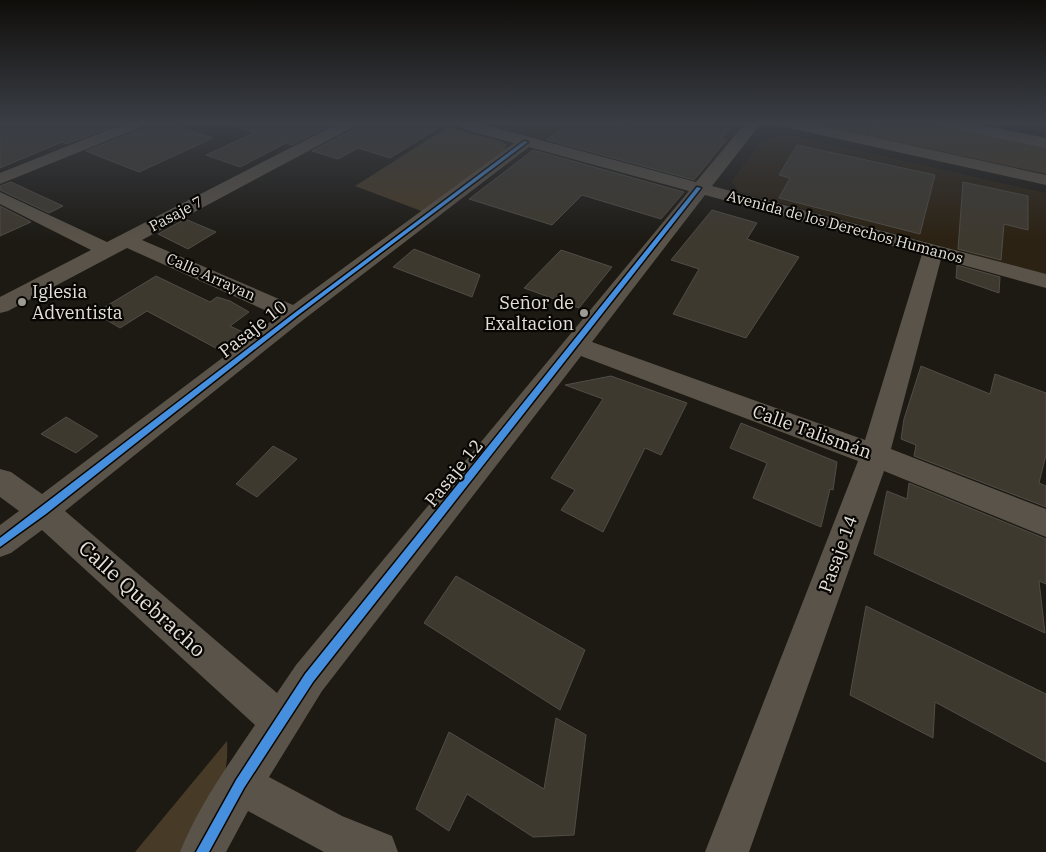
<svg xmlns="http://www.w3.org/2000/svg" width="1046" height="852" font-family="'IBM Plex Serif',serif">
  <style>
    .built { fill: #2c2213 }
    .green { fill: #473b28 }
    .building { fill: #3e392f; stroke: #504d48 }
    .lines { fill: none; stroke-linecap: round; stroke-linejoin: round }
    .minor { fill: #5a5349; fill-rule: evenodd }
    .major { fill: #5b5347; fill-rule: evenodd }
    .path-bridge { stroke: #5e5951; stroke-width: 2; stroke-dasharray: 2 2.5; stroke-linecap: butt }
    .cycleway-casing { stroke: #080603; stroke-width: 3 }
    .cycleway { fill: #468fdf; fill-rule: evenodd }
    .poi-dot { fill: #9e9b94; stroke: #080603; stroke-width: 2 }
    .labels { text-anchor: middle; stroke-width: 4.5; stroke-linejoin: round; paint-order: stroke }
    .far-street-label { font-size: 15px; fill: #e4e0d9; stroke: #080603 }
    .poi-label { font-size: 18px; fill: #e4e0d9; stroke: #080603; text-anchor: start }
    .street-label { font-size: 18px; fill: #e4e0d9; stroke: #080603 }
    .near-street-label { font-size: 21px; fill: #e4e0d9; stroke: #080603 }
  </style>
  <rect width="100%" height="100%" fill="#1d1a14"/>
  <g class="built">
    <path d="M 479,122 L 739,122 L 741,125 L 701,175 L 683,177 Z"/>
    <path d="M 991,122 L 1046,122 L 1046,133 Z"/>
    <path d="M 790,135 L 1046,193 L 1046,274 L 740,192 L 731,182 L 762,140 Z"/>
  </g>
  <g class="green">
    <path d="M 806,122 L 922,122 L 1046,147 L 1046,174 Z"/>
    <path d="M 448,127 L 501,141 L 507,145 L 504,151 L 424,212 L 355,186 Z"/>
    <path d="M 227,741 C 230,788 208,813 186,852 L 135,852 Z"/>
  </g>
  <g class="building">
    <path d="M 0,122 L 123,122 L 67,144 L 62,142 L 0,168 Z"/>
    <path d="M 151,122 L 166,122 L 213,138 L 139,172 L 86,151 L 147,127 Z"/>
    <path d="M 239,122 L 337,122 L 292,145 L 286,143 L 240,167 L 206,155 L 254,133 L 238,128 Z"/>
    <path d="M 362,122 L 448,122 L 390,158 L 358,148 L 338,159 L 312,151 L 358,127 Z"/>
    <path d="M 571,122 L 608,122 L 640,130 L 648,122 L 705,122 L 730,128 L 721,139 L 726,140 L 694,180 L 547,140 Z"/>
    <path d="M 797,145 L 935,175 L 920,234 L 779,198 L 790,178 L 779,175 Z"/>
    <path d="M 533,150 L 684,192 L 661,219 L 582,195 L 552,225 L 469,199 Z"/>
    <path d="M 11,182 L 63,206 L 49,213 L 0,190 L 0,186 Z"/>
    <path d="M 963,182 L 1028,196 L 1028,230 L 1004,224 L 1001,260 L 958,249 Z"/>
    <path d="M 0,206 L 31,222 L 0,236 Z"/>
    <path d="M 712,210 L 757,223 L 747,239 L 799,257 L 746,338 L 673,314 L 699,269 L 671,260 Z"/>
    <path d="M 185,219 L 216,232 L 188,249 L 158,234 Z"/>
    <path d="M 414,249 L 480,275 L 472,297 L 393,267 Z"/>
    <path d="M 561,250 L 612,267 L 579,308 L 524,288 Z"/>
    <path d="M 957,265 L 1000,277 L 999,293 L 956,278 Z"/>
    <path d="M 156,276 L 210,302 L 217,297 L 230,301 L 249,312 L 230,326 L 249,335 L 225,353 L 147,311 L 120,328 L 95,313 Z"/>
    <path d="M 921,366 L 990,394 L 995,374 L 1046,393 L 1046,455 L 1039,483 L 1046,486 L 1046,507 L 914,456 L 916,445 L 901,439 L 904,419 Z"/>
    <path d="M 611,376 L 687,403 L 661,455 L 645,448 L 603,532 L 561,510 L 575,490 L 551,478 L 603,399 L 565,385 Z"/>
    <path d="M 66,417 L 98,436 L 76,453 L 41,434 Z"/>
    <path d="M 741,423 L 837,462 L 833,490 L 830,489 L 821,527 L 753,498 L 767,463 L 730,448 Z"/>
    <path d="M 273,446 L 297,459 L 257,497 L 236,484 Z"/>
    <path d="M 909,483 L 1046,539 L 1046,584 L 1039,581 L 1045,633 L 874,554 L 887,491 L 907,499 Z"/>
    <path d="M 456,576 L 585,650 L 560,710 L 424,623 Z"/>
    <path d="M 866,606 L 1046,694 L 1046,762 L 935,702 L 933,738 L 850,695 Z"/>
    <path d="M 556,718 L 586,735 L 574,835 L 533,837 L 467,794 L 449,831 L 416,809 L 449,732 L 544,789 Z"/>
  </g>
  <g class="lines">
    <g class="minor">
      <path d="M 128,122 L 149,122 L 146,125 L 0,184 L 0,173 Z"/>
      <path d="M 341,122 L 360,122 L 357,125 L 142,240 L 293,305 L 514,143 L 466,130 L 456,122 L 474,122 L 696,182 L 746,122 L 762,122 L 712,186 L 1046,274 L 1046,288 L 941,259 L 891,449 L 1046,509 L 1046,537 L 884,471 L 749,852 L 705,852 L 858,461 L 581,356 L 322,691 L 269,777 L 342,816 L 392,836 L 398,852 L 324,852 L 248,811 L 226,852 L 180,852 C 198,807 228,765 255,725 L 42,530 L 11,553 L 0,557 L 0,525 L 19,511 L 0,497 L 0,469 L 11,472 L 42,494 L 278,316 L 127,248 L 8,311 L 0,313 L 0,297 L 91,250 L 0,204 L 0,192 L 107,242 ZM 529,147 L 689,191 L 296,665 L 277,693 L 65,511 L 303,320 ZM 705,195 L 922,254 L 865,440 L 592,342 Z"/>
    </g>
    <g class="major">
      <path d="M 777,122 L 805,122 L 1046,175 L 1046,185 L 785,127 L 780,125 Z"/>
      <path d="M 936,122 L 966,122 L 1046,138 L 1046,148 L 944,127 L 939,125 Z"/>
    </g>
    <path class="path-bridge" d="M 867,145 L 879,122"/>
    <defs>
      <g id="cycleway">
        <path d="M 524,141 L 528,142 L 297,316 L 46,514 L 0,547 L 0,538 L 293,314 Z"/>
        <path d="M 697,187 L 701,188 L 313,682 L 244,788 L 209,852 L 196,852 L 236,780 L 305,674 Z"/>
      </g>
    </defs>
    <use href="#cycleway" class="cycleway-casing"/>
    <use href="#cycleway" class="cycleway"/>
  </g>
  <linearGradient id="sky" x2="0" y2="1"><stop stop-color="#100e0b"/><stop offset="0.51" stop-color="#3a3e45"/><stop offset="1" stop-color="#3a3e45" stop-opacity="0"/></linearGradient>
  <rect width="1046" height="241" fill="url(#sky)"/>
  <g class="poi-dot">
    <circle cx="22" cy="302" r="5"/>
    <circle cx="584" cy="313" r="5"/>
  </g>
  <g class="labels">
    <g class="far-street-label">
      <text transform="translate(176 214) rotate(-28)" y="5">Pasaje 7</text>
      <text transform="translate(845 227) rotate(15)" y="5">Avenida de los Derechos Humanos</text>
      <text transform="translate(211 277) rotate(24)" y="5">Calle Arrayan</text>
    </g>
    <g class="poi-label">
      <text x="32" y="298">Iglesia<tspan x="32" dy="21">Adventista</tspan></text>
      <text x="574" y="309" text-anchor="end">Señor de<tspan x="574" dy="21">Exaltacion</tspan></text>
    </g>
    <g class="street-label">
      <text transform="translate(253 329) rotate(-38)" y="6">Pasaje 10</text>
      <text transform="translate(812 432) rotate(20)" y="6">Calle Talismán</text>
      <text transform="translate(454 473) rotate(-51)" y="6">Pasaje 12</text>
      <text transform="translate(838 554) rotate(-70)" y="6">Pasaje 14</text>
    </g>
    <g class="near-street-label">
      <text transform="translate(142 599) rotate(42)" y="7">Calle Quebracho</text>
    </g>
  </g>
</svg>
